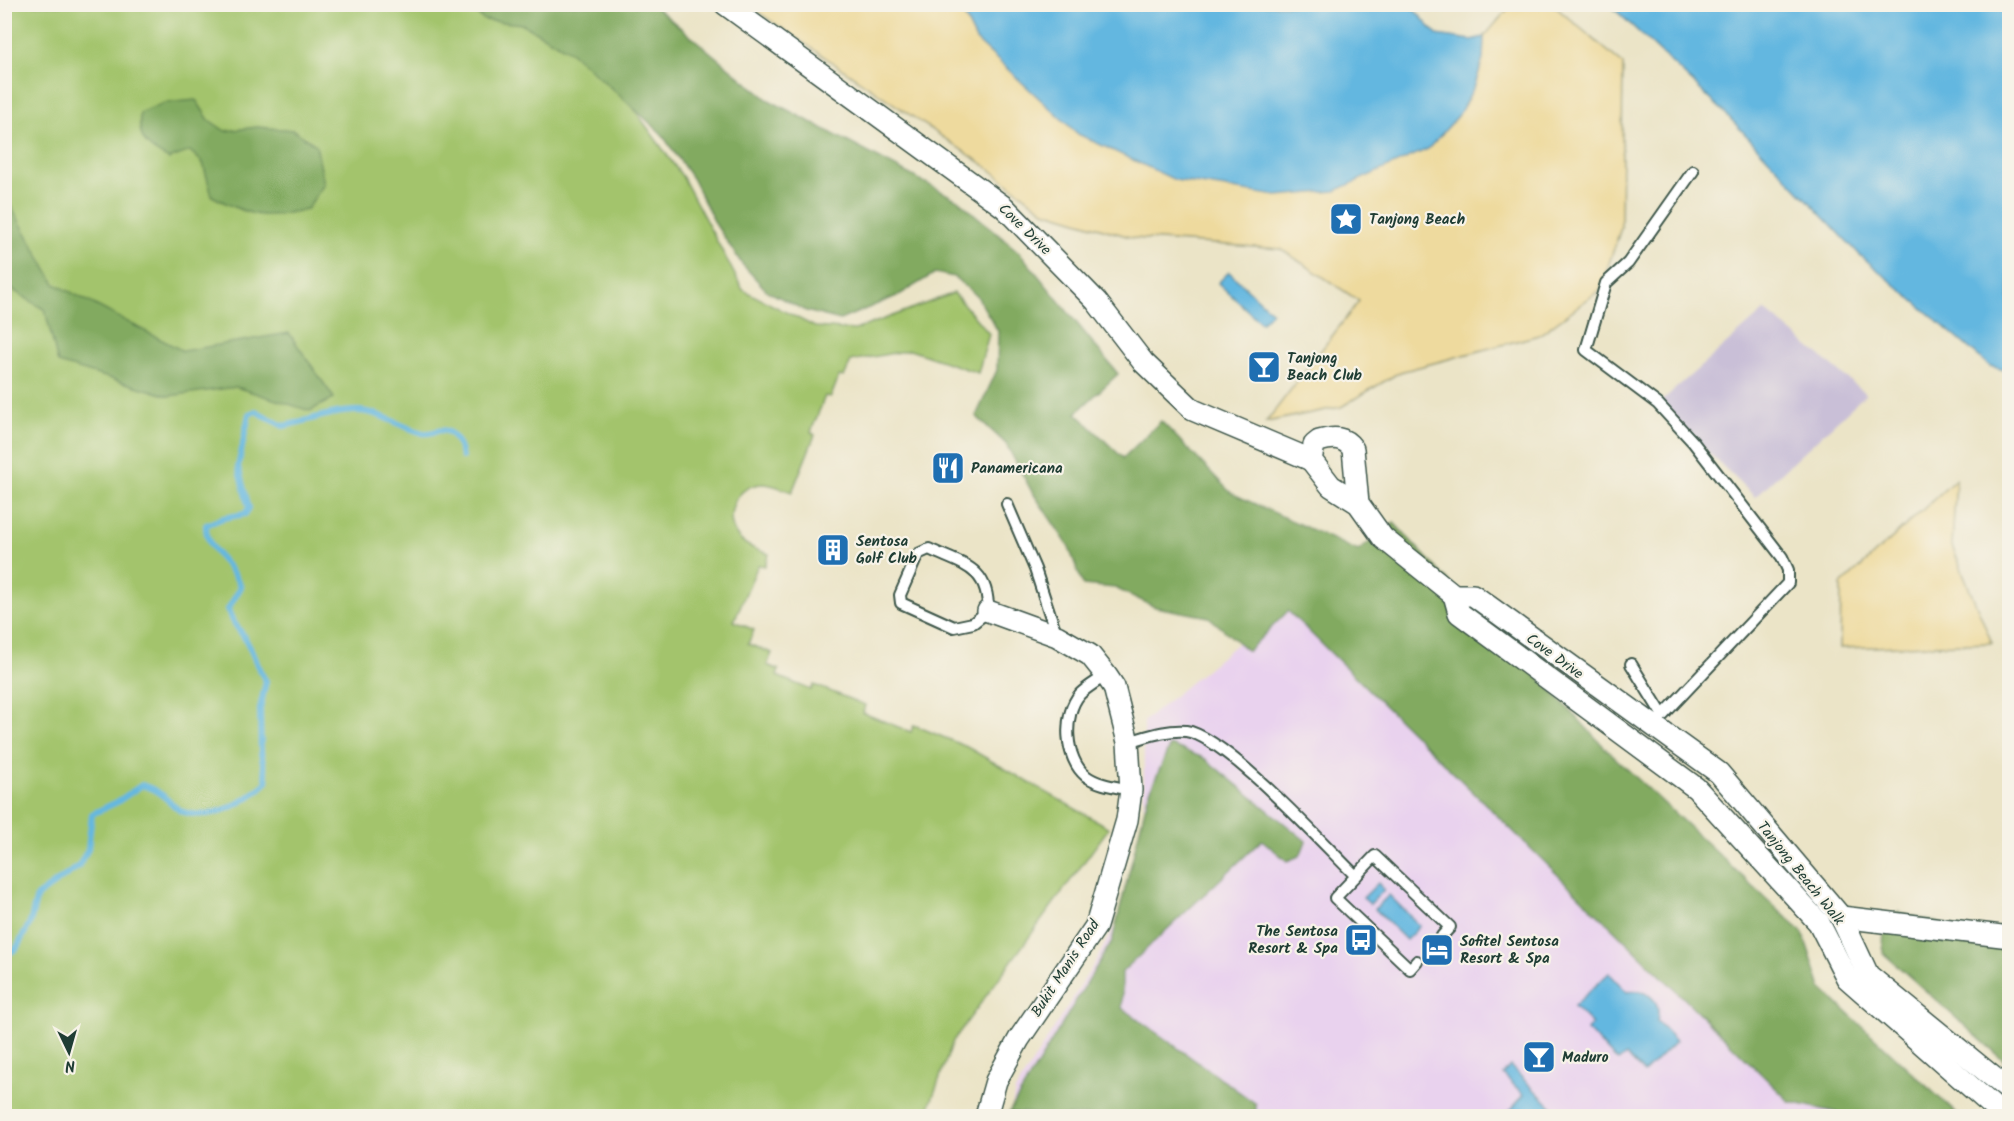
<svg xmlns="http://www.w3.org/2000/svg" width="2014" height="1121" font-family="Kalam,sans-serif">
  <style>
    .built { fill: #e9d2ee }
    .industrial { fill: #c9bfd7 }
    .green { fill: #a3c46c; stroke: #618050; stroke-width: 1.5 }
    .forest { fill: #82aa60; stroke: #50744a; stroke-width: 1.5 }
    .sand { fill: #eeda9e; stroke: #868c69; stroke-width: 1.5 }
    .water { fill: #64b7e0; stroke: #427a8a; stroke-width: 1.5 }
    .lines { fill: none; stroke-linecap: round; stroke-linejoin: round }
    .stream { stroke: #64b7e0; stroke-width: 6 }
    .service-casing { stroke: #3e564a; stroke-width: 14 }
    .minor-casing { stroke: #3e564a; stroke-width: 24 }
    .service { stroke: #fff; stroke-width: 10 }
    .minor { stroke: #fff; stroke-width: 21 }
    .labels { text-anchor: middle; stroke-width: 4.5; stroke-linejoin: round; paint-order: stroke }
    .poi-label { font-size: 15px; font-weight: bold; fill: #1f3d34; stroke: #f7f3e8; text-anchor: start }
    .street-label { font-size: 15px; fill: #1f3d34; stroke: #f7f3e8 }
  </style>
  <rect width="100%" height="100%" fill="#f7f3e8"/>
  <filter id="ink" filterUnits="userSpaceOnUse"><feTurbulence type="fractalNoise" baseFrequency=".0167" numOctaves="2"/><feDisplacementMap in="SourceGraphic" scale="12" xChannelSelector="R" yChannelSelector="G"/><feConvolveMatrix kernelMatrix="1 2 1 2 8 2 1 2 1" color-interpolation-filters="sRGB"/></filter>
  <filter id="wash" filterUnits="userSpaceOnUse"><feTurbulence type="fractalNoise" baseFrequency=".008" numOctaves="4" result="noise"/><feDisplacementMap in="SourceGraphic" scale="24" xChannelSelector="R" yChannelSelector="G"/><feGaussianBlur stdDeviation="1.35" result="paint"/><feColorMatrix in="noise" values="0 0 0 0 0 0 0 0 0 0 0 0 0 0 0 0 0 1.4 0 .05"/><feComposite in="paint" operator="in"/></filter>
  <g filter="url(#wash)">
    <rect width="100%" height="100%" fill="#ebe4c7"/>
    <path class="built" d="M 1286,603 L 1864,1116 L 1010,1116 L 1015,1091 L 1097,959 L 1132,894 L 1144,826 L 1144,721 Z"/>
    <path class="industrial" d="M 1765,310 L 1866,394 L 1755,497 L 1658,404 Z"/>
    <path class="green" d="M 5,5 L 524,5 L 587,43 L 682,176 L 743,290 L 815,327 L 855,330 L 954,293 L 989,334 L 978,373 L 910,350 L 851,361 L 844,377 L 839,376 L 831,397 L 825,396 L 811,432 L 815,435 L 792,492 C 782,489 771,483 761,484 C 735,486 723,516 737,536 C 744,546 758,550 769,554 L 765,566 L 758,565 L 734,621 L 754,630 L 748,644 L 772,653 L 767,665 L 779,670 L 777,676 L 811,690 L 814,685 L 865,705 L 863,713 L 911,732 L 914,725 L 967,747 L 1109,828 L 953,1041 L 926,1116 L 5,1116 Z"/>
    <g class="forest">
      <path d="M 465,5 L 653,5 L 767,99 L 958,200 L 1020,253 L 1118,374 L 1076,413 L 1123,458 L 1161,421 L 1231,493 L 1358,551 L 1394,523 L 1610,753 L 1803,933 L 1821,988 L 1959,1116 L 1853,1116 L 1790,1102 L 1288,611 L 1248,651 L 1209,617 L 1155,607 L 1115,588 L 1083,585 L 1068,545 L 1031,490 L 1006,444 L 976,416 L 997,370 L 998,331 L 977,296 L 954,277 L 935,273 L 899,295 L 840,320 L 806,311 L 767,291 L 742,264 L 716,225 L 692,178 L 661,133 L 570,51 L 522,24 L 484,20 Z"/>
      <path d="M 196,100 L 209,120 L 225,131 L 257,127 L 293,130 L 316,145 L 324,184 L 307,209 C 264,220 251,217 212,196 L 203,163 L 190,151 L 169,159 C 145,147 138,140 140,113 L 164,103 Z"/>
      <path d="M 4,194 L 55,284 L 183,351 L 289,333 L 334,398 L 310,411 L 236,387 L 169,396 L 58,363 L 45,310 L 5,285 Z"/>
      <path d="M 1170,745 L 1204,758 L 1306,841 L 1300,856 L 1287,861 L 1262,840 L 1122,972 L 1122,1008 L 1256,1104 L 1256,1116 L 1059,1116 L 1009,1112 L 1112,941 L 1148,796 Z"/>
      <path d="M 1898,912 L 2009,942 L 2009,1065 L 1883,953 L 1884,923 Z"/>
    </g>
    <g class="sand">
      <path d="M 748,5 L 959,5 L 976,40 L 1428,149 L 1458,116 L 1475,85 L 1483,59 L 1484,37 L 1511,5 L 1553,5 L 1623,64 L 1621,228 L 1600,290 L 1539,335 L 1400,372 L 1341,407 L 1266,422 L 1359,301 L 1281,249 L 1133,238 L 1044,211 L 984,165 Z"/>
      <path d="M 1956,479 L 1952,546 L 1992,643 L 1840,648 L 1841,585 Z"/>
    </g>
    <g class="water">
      <path d="M 959,5 L 1410,5 L 1437,35 L 1471,40 L 1484,37 L 1483,59 L 1475,85 L 1458,116 L 1428,149 L 1335,191 L 1277,196 L 1175,180 L 1078,134 L 976,40 Z"/>
      <path d="M 1610,5 L 2009,5 L 2009,371 L 1990,366 L 1859,254 L 1725,113 Z"/>
      <path d="M 1229,272 L 1272,312 L 1261,323 L 1218,283 Z"/>
      <path d="M 1378,883 L 1384,890 L 1370,904 L 1363,898 Z"/>
      <path d="M 1389,895 L 1420,926 L 1406,940 L 1375,909 Z"/>
      <path d="M 1609,973 L 1627,992 C 1647,988 1662,1000 1657,1021 L 1676,1041 L 1644,1073 L 1626,1055 L 1618,1061 L 1587,1030 L 1592,1024 L 1574,1006 Z"/>
      <path d="M 1510,1066 L 1561,1116 L 1505,1116 L 1524,1095 L 1503,1074 Z"/>
    </g>
    <g class="lines">
      <path class="stream" d="M 4,956 L 16,949 L 30,923 L 37,896 L 79,866 L 88,849 L 92,814 L 117,802 L 142,785 C 147,787 154,789 159,793 C 167,797 173,807 181,811 C 211,823 246,802 267,782 L 261,753 L 260,709 L 266,681 C 257,668 254,655 247,642 C 241,630 231,623 228,609 L 241,587 C 232,564 205,551 206,525 L 223,518 L 245,514 L 249,508 L 238,467 L 249,414 L 256,411 L 283,426 C 308,421 332,411 357,411 C 379,411 401,427 423,433 C 432,435 441,426 450,433 C 456,438 461,449 462,457"/>
    </g>
  </g>
  <g filter="url(#ink)">
    <g class="lines">
      <defs>
        <g id="service">
          <path d="M 1007,504 L 1035,569 L 1057,636"/>
          <path d="M 929,549 C 963,565 989,567 988,611 L 973,623 L 954,627 L 901,603 L 900,595 L 918,554 Z"/>
          <path d="M 1631,664 L 1662,714"/>
          <path d="M 1106,675 C 1098,681 1087,687 1080,694 C 1062,715 1065,759 1086,776 C 1098,785 1117,787 1131,790"/>
          <path d="M 1652,727 L 1788,583 L 1788,570 L 1782,557 L 1693,442 L 1658,404 L 1586,350 L 1606,283 L 1628,263 L 1693,171"/>
          <path d="M 1128,742 C 1146,737 1167,729 1186,731 C 1225,736 1324,845 1356,876"/>
          <path d="M 1417,961 L 1410,969 L 1335,898 L 1375,856 L 1450,927 L 1442,936"/>
        </g>
        <g id="minor">
          <path d="M 725,4 L 1004,207 L 1096,301 L 1143,362 L 1193,410 L 1311,460"/>
          <path d="M 1358,503 L 1353,449 C 1344,436 1333,437 1319,441 L 1314,445 L 1311,460 L 1331,486 L 1358,503 L 1383,538 L 1454,595 L 1473,595 L 1719,773 L 1841,917 L 1868,975 L 2010,1091"/>
          <path d="M 1454,595 L 1459,613 L 1696,788 L 1819,923 L 1847,978 L 2004,1116"/>
          <path d="M 1841,917 L 2010,937"/>
          <path d="M 986,1116 L 996,1081 L 1019,1039 L 1096,926 L 1127,820 L 1131,790 L 1128,742 L 1114,687 L 1106,675 L 1090,655 L 1057,636 L 988,611"/>
        </g>
      </defs>
      <use href="#service" class="service-casing"/>
      <use href="#minor" class="minor-casing"/>
      <use href="#service" class="service"/>
      <use href="#minor" class="minor"/>
    </g>
  </g>
  <defs>
    <symbol id="sight-square" viewBox="-11 -11 22 22"><rect x="-9" y="-9" width="18" height="18" rx="4" fill="#1f6fb2" stroke="#f7f3e8"/><path d="M0-6L1.8-2.2L6-1.7L2.9 1.2L3.7 5.4L0 3.3L-3.7 5.4L-2.9 1.2L-6-1.7L-1.8-2.2Z" fill="#fff"/></symbol>
    <symbol id="bar-square" viewBox="-11 -11 22 22"><rect x="-9" y="-9" width="18" height="18" rx="4" fill="#1f6fb2" stroke="#f7f3e8"/><path d="M-6-5H6L.8 .8V4.5H3.5V6h-7V4.5H-.8V.8Z" fill="#fff"/></symbol>
    <symbol id="restaurant-square" viewBox="-11 -11 22 22"><rect x="-9" y="-9" width="18" height="18" rx="4" fill="#1f6fb2" stroke="#f7f3e8"/><path d="M-5-6h1v4h1v-4h1v4h1v-4h1v5L-1.5 .5V6h-2V.5L-5-1ZM5-6V6H3V1.5H1.5Q1.5-4 5-6Z" fill="#fff"/></symbol>
    <symbol id="building-square" viewBox="-11 -11 22 22"><rect x="-9" y="-9" width="18" height="18" rx="4" fill="#1f6fb2" stroke="#f7f3e8"/><path d="M-4-6H4V6H1V3H-1V6H-4ZM-2.5-4.3h1.7v1.8h-1.7ZM.8-4.3h1.7v1.8H.8ZM-2.5-1h1.7V.8h-1.7ZM.8-1h1.7V.8H.8Z" fill="#fff"/></symbol>
    <symbol id="bus-square" viewBox="-11 -11 22 22"><rect x="-9" y="-9" width="18" height="18" rx="4" fill="#1f6fb2" stroke="#f7f3e8"/><path d="M-5-6H5V4H4V6H2V4H-2V6H-4V4H-5ZM-3.5-4V0h7V-4ZM-3.5 1.2v1.5H-2V1.2ZM2 1.2v1.5H3.5V1.2Z" fill="#fff"/></symbol>
    <symbol id="hotel-square" viewBox="-11 -11 22 22"><rect x="-9" y="-9" width="18" height="18" rx="4" fill="#1f6fb2" stroke="#f7f3e8"/><path d="M-6-4.5h1.5V1H6V5H4.5V3h-9V5H-6ZM-4 0a1.8 1.8 0 1 1 3.6 0ZM.5 0V-2.5h3Q6-2.5 6 0Z" fill="#fff"/></symbol>
  </defs>
  <g fill-rule="evenodd">
    <use href="#sight-square" x="1327" y="200" width="38" height="38"/>
    <use href="#bar-square" x="1245" y="348" width="38" height="38"/>
    <use href="#restaurant-square" x="929" y="449" width="38" height="38"/>
    <use href="#building-square" x="814" y="531" width="38" height="38"/>
    <use href="#bus-square" x="1342" y="921" width="38" height="38"/>
    <use href="#hotel-square" x="1418" y="931" width="38" height="38"/>
    <use href="#bar-square" x="1520" y="1038" width="38" height="38"/>
  </g>
  <g class="labels">
    <g class="poi-label">
      <text x="1369" y="224">Tanjong Beach</text>
      <text x="1287" y="363">Tanjong<tspan x="1287" dy="17">Beach Club</tspan></text>
      <text x="971" y="473">Panamericana</text>
      <text x="856" y="546">Sentosa<tspan x="856" dy="17">Golf Club</tspan></text>
      <text x="1338" y="936" text-anchor="end">The Sentosa<tspan x="1338" dy="17">Resort &amp; Spa</tspan></text>
      <text x="1460" y="946">Sofitel Sentosa<tspan x="1460" dy="17">Resort &amp; Spa</tspan></text>
      <text x="1562" y="1062">Maduro</text>
    </g>
    <g class="street-label">
      <text transform="translate(1025 229) rotate(44)" y="5">Cove Drive</text>
      <text transform="translate(1555 656) rotate(36)" y="5">Cove Drive</text>
      <text transform="translate(1801 873) rotate(51)" y="5">Tanjong Beach Walk</text>
      <text transform="translate(1065 968) rotate(-57)" y="5">Bukit Manis Road</text>
    </g>
  </g>
  <rect width="2014" height="1121" fill="none" stroke="#f7f3e8" stroke-width="24"/>
  <g transform="translate(69 1052) rotate(175)" stroke="#f7f3e8" stroke-width="4.5" paint-order="stroke">
  <path d="M0-4.5L10 22L0 15L-10 22Z" fill="#1f3d34"/>
  <text y="-9" font-size="16" font-weight="bold" text-anchor="middle" fill="#1f3d34">N</text>
  </g>
</svg>
